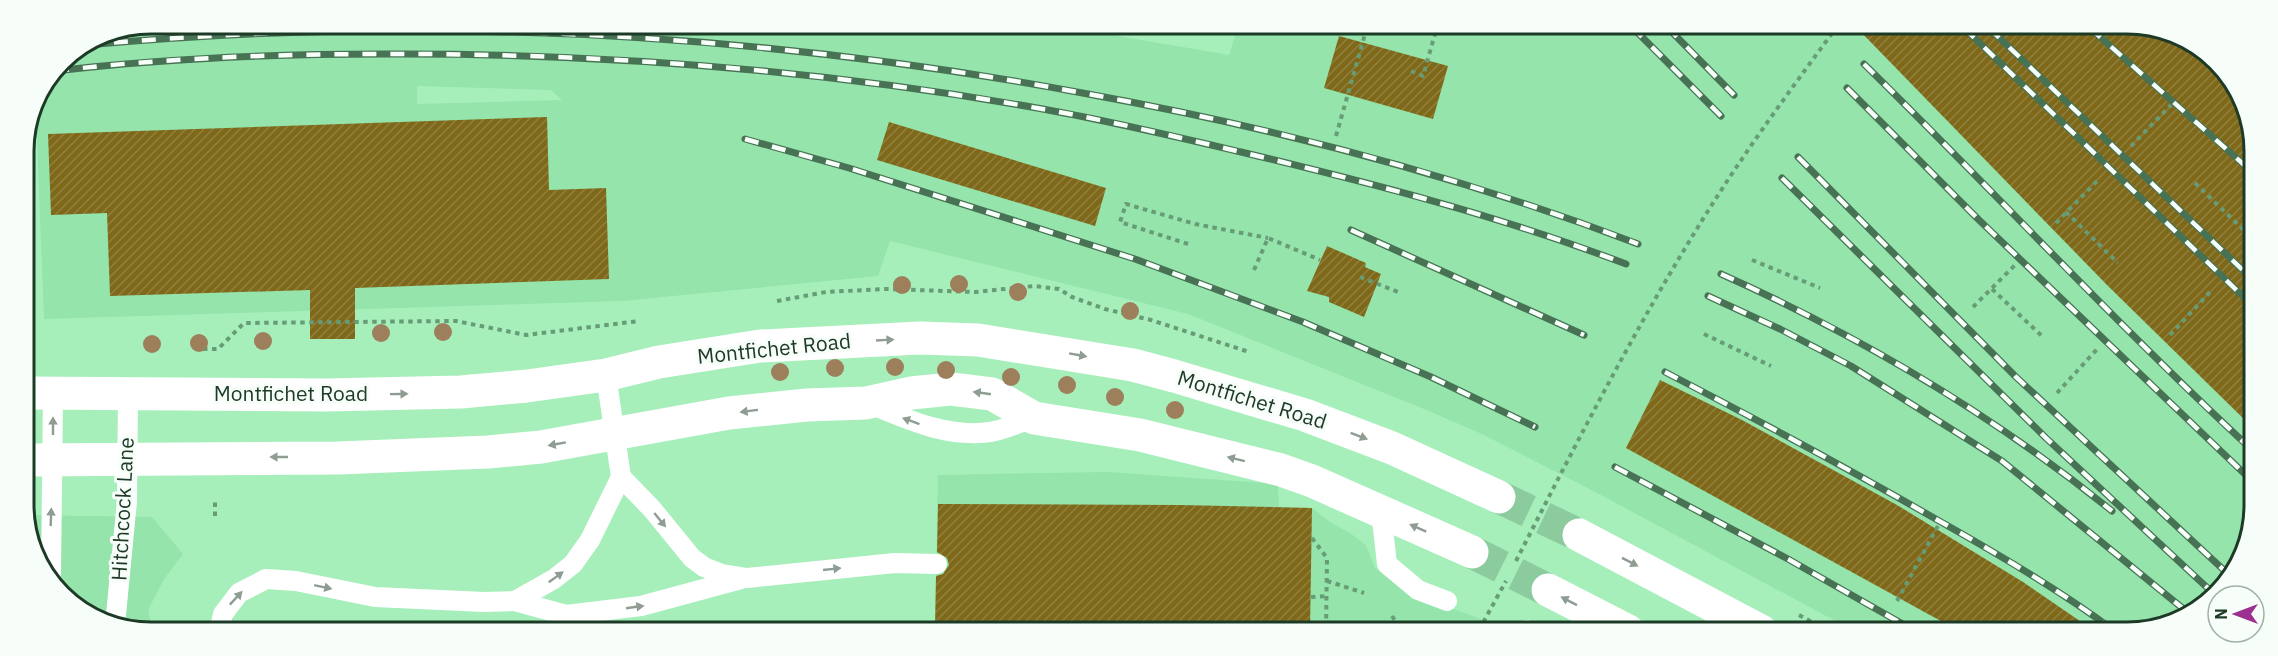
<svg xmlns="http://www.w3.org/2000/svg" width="2278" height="656" font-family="'IBM Plex Sans',sans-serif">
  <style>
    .built { fill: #94e4ac; fill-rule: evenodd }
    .building { fill: url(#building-hatch) }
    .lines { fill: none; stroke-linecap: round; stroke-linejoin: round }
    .tertiary-tunnel { stroke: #8bcb9d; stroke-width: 33; stroke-dasharray: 33 16; stroke-linecap: butt }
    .path { stroke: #679c76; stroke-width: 4; stroke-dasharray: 4.5 4.5; stroke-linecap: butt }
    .service { stroke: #fff; stroke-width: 20 }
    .tertiary { stroke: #fff; stroke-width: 33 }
    .rail-casing { stroke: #487254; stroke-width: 7 }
    .rail { stroke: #f7fef9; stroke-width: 4.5; stroke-dasharray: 14; stroke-linecap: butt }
    .tree { fill: #9e7f5b }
    .oneway { fill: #8e9c92 }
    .labels { text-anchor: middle; stroke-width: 6; stroke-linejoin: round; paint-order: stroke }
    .street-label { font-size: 21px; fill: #1d3a26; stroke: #f7fef9 }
    .rim { fill: none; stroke: #1d3a26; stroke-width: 3 }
  </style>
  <defs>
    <pattern id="building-hatch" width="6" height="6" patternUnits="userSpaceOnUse" patternTransform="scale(1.5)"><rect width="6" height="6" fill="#7f6918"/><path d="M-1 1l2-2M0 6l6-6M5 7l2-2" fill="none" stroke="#8e8042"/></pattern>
  </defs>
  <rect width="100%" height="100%" fill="#a6efbb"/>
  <g class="built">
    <path d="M 152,24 L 1060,26 L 1229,55 L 1238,26 L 2159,28 L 2222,67 L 2252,127 L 2250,537 L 2210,600 L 2134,632 L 1854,631 L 1603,496 L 1484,435 L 1429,411 L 1188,314 L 890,241 L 878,276 L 622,301 L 44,319 L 37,138 L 24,144 L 34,103 L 62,61 L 103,34 ZM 417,86 L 551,90 L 562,100 L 417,104 Z"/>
    <path d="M 1108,472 L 1278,484 L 1279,507 L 1312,508 L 1330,522 L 1350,533 L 1366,545 L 1375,568 L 1404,591 L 1511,630 L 935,629 L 938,475 Z"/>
    <path d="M 26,515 L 152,517 L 183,554 L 164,579 L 148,610 L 152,628 L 119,628 L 61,594 L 26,529 Z"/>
  </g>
  <g class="building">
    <path d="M 1857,28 L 2159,28 L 2182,43 L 2231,86 L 2252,127 L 2250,425 L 2108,286 Z"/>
    <path d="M 1339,36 L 1448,66 L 1433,119 L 1324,88 Z"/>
    <path d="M 547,117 L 549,190 L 606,188 L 609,279 L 355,288 L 355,339 L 310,339 L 310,290 L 110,296 L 107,213 L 51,215 L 48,134 Z"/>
    <path d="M 889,122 L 1106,188 L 1095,226 L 877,160 Z"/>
    <path d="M 1327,246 L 1366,263 L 1365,267 L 1381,274 L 1364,317 L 1329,302 L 1329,297 L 1307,291 Z"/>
    <path d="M 1660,380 L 1742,420 L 1897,505 L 2023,582 L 2096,632 L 1959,631 L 1626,448 Z"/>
    <path d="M 938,504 L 1180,505 L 1312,508 L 1310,630 L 935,629 L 936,576 L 943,574 L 949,565 L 947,558 L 937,552 Z"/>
  </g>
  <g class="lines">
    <g class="tertiary-tunnel">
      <path d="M 1499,497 L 1579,535"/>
      <path d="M 1472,552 L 1548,590"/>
    </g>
    <g class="path">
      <path d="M 1411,71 L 1423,76 L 1437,27"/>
      <path d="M 1336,136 L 1367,27"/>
      <path d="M 2131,146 L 2171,105"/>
      <path d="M 2195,183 L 2251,237"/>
      <path d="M 2066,212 L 2118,263"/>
      <path d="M 2056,223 L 2097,181"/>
      <path d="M 1188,244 L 1120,222 L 1126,204 L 1195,224 L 1268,238"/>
      <path d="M 2244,255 L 2251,247"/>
      <path d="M 1752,260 L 1820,288"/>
      <path d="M 1254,270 L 1268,238 L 1320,260"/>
      <path d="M 1360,277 L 1398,292"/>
      <path d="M 1992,289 L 2044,338"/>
      <path d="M 777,301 L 826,292 L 885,289 L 975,292 L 1034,286 L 1059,289 L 1072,297 L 1105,309 L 1151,320 L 1249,352"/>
      <path d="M 1973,307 L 2015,265"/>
      <path d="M 1704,334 L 1771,366"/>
      <path d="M 2170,335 L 2210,292"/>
      <path d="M 203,349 L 218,349 L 244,323 L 456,321 L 526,335 L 639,321"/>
      <path d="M 2057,393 L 2099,347"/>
      <path d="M 215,516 L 215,500"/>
      <path d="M 1312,538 L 1327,558 L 1326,630"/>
      <path d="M 1516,561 C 1578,440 1640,318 1713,203 C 1751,143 1794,85 1836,28"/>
      <path d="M 1327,581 L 1364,593"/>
      <path d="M 1311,597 L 1327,596"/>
      <path d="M 1897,601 L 1939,524"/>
      <path d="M 1799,615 L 1828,631"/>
      <path d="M 1392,616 L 1401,630"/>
      <path d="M 1479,630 L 1506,581"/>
    </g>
    <g class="service">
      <path d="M 870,404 C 908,420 948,438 990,432 C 1005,430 1020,422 1034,418"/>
      <path d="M 621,477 L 652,509 L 692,558 L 704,567 L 722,574 L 747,578 L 895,563 L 937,564"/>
      <path d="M 1381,511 L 1387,564 L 1418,590 L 1447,601"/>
      <path d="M 51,575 L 53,393"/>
      <path d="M 515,601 L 566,615 L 641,606 L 741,579"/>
      <path d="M 115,625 L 127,501 L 128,393"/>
      <path d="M 220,628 L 223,614 L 239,593 L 266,579 L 296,581 L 375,597 L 484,602 L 515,601 L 554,579 L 573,564 L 590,540 L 621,477 L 606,375"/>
      <path d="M 1527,630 L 1529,631"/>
      <path d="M 1586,631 L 1612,623"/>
    </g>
    <g class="tertiary">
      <path d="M 26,393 L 327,395 L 461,392 L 527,386 L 606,375 L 659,362 L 760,346 L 920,338 L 978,340 L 1133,365 L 1174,376 L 1305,415 L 1392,448 L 1499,497"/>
      <path d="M 26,460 L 338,458 L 488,452 L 541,447 L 729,413 L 807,405 L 866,403 L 911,393 L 951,389 L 992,394 L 1034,418 L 1140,435 L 1281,470 L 1312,481 L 1472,552"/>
      <path d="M 1579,535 L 1761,631"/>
      <path d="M 1548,590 L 1628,631"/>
    </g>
    <defs>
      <g id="rail">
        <path d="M 1632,27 L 1721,116"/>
        <path d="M 1667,27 L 1734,95"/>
        <path d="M 1964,28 L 2251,304"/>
        <path d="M 1989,28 L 2251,278"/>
        <path d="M 2090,28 L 2251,171"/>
        <path d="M 86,45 C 421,15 757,32 1088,94 C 1276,128 1460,176 1638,244"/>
        <path d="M 1864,64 C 1994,191 2117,325 2250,448"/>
        <path d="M 55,71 C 164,58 274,54 383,54 C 602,53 822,70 1037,108 C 1106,120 1173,136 1241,152 C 1371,183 1500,216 1626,264"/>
        <path d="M 1847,88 L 1979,220 L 2250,479"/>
        <path d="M 745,139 L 849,168 L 1135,259 L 1303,322 L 1431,377 L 1535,427"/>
        <path d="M 1798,157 L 2015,376 L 2227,573"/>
        <path d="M 1782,178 L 2046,438 L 2214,594"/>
        <path d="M 1351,230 L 1584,335"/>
        <path d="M 1721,274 C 1860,336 1993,415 2112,511"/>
        <path d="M 1708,296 L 1780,329 L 1851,366 L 2002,461 L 2186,611"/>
        <path d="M 1665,372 C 1756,419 1845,467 1934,518 C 1996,553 2058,589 2116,632"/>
        <path d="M 1615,467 L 1788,559 L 1915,631"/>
      </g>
    </defs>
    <use href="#rail" class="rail-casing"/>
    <use href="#rail" class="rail"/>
  </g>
  <g class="tree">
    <circle cx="959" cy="284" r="9"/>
    <circle cx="902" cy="285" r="9"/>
    <circle cx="1018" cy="292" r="9"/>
    <circle cx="1130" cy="311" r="9"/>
    <circle cx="443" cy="332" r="9"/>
    <circle cx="381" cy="333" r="9"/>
    <circle cx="263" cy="341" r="9"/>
    <circle cx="199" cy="343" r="9"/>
    <circle cx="152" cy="344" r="9"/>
    <circle cx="895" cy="367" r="9"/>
    <circle cx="835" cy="368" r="9"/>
    <circle cx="946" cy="370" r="9"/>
    <circle cx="780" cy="372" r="9"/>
    <circle cx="1011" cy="377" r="9"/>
    <circle cx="1067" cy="385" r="9"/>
    <circle cx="1115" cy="397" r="9"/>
    <circle cx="1175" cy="410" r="9"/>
  </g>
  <defs><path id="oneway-solid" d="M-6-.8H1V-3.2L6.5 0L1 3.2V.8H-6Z" transform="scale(1.5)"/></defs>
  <g class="oneway">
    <use href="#oneway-solid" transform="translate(885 340) rotate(-3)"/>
    <use href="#oneway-solid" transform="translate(1078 355) rotate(10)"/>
    <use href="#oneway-solid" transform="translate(982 393) rotate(-172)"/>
    <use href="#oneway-solid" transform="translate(399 394) rotate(-1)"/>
    <use href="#oneway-solid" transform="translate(749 411) rotate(173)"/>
    <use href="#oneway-solid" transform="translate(911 421) rotate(-160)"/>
    <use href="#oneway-solid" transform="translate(53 426) rotate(-90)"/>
    <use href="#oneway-solid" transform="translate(1359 436) rotate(21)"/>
    <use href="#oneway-solid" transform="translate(557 444) rotate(170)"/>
    <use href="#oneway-solid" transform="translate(279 457) rotate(-180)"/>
    <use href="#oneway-solid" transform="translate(1236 459) rotate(-166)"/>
    <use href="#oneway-solid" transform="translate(51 517) rotate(-88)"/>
    <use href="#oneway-solid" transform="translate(660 520) rotate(51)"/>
    <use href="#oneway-solid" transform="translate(1418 528) rotate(-156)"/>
    <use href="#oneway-solid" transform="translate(1630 562) rotate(27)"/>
    <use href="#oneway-solid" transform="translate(832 569) rotate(-6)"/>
    <use href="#oneway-solid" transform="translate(556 577) rotate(-36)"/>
    <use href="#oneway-solid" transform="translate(323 587) rotate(12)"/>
    <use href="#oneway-solid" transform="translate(236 598) rotate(-47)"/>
    <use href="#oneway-solid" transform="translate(1569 601) rotate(-153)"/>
    <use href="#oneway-solid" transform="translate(635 607) rotate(-8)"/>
  </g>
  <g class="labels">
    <g class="street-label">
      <text transform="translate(774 349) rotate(-6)" y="7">Montfichet Road</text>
      <text x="291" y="401">Montfichet Road</text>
      <text transform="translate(1252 400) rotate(17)" y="7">Montfichet Road</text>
      <text transform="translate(123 509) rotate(-87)" y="7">Hitchcock Lane</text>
    </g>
  </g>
  <path d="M0 0H2278V656H0ZM151 34H2127A117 117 0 0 1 2244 151V505A117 117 0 0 1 2127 622H151A117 117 0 0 1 34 505V151A117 117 0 0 1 151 34Z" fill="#f7fef9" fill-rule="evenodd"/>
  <path class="rim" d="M151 34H2127A117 117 0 0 1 2244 151V505A117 117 0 0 1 2127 622H151A117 117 0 0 1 34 505V151A117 117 0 0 1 151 34Z"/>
  <g transform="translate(2236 614) rotate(270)"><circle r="28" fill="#f7fef9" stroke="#a0b0a5" stroke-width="1.5"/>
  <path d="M0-4.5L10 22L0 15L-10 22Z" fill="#9c3090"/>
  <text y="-9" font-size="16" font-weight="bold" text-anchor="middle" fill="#1d3a26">N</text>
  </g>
</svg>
